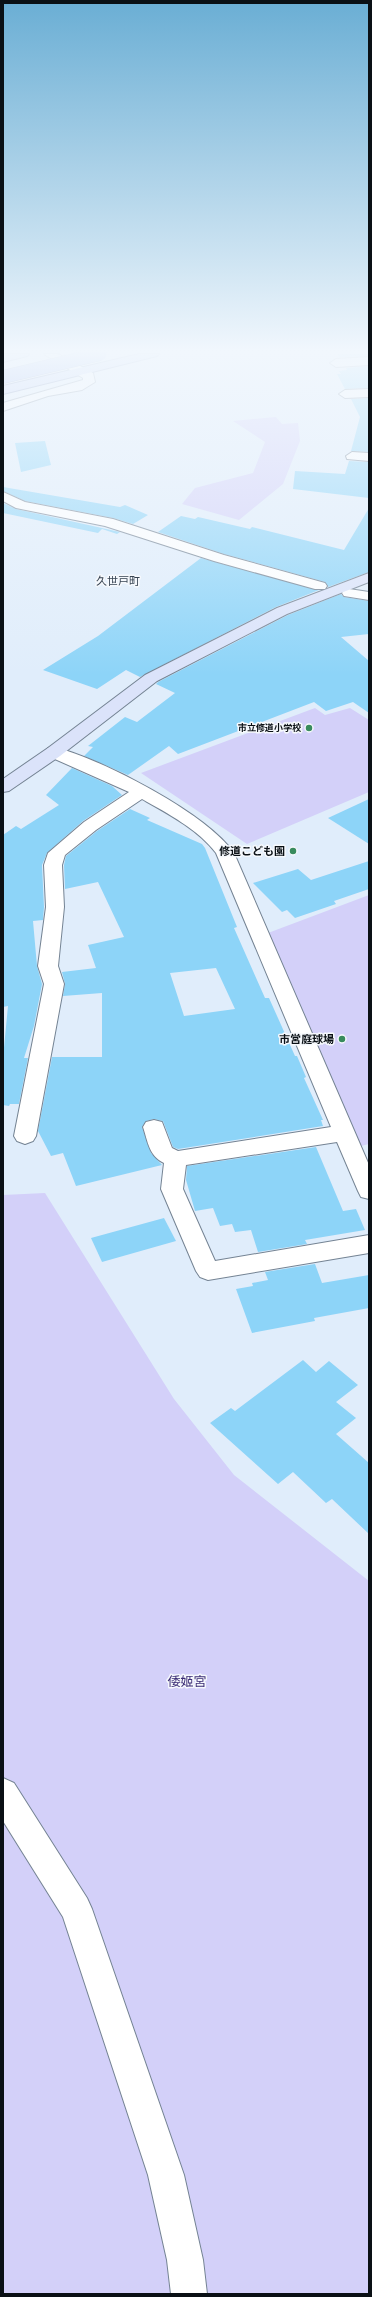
<svg xmlns="http://www.w3.org/2000/svg" width="372" height="2297" font-family="'Roboto Condensed','Noto Sans JP',sans-serif">
  <style>
    .green { fill: #d3d0f9 }
    .building { fill: #8dd4f8; fill-rule: evenodd }
    .lines { fill: none; stroke-linecap: round; stroke-linejoin: round }
    .street-casing { stroke: #748393; stroke-width: 2 }
    .secondary-casing { stroke: #748393; stroke-width: 2 }
    .primary-casing { stroke: #5c6fa2; stroke-width: 2 }
    .street { fill: #fff; fill-rule: evenodd }
    .secondary { fill: #dbe3fa; fill-rule: evenodd }
    .primary { fill: #b8c7f5; fill-rule: evenodd }
    .highway-bridge-casing { stroke: #5c6fa2; stroke-width: 14; stroke-linecap: butt }
    .highway-bridge { stroke: #88a2ee; stroke-width: 13 }
    .poi-dot { fill: #388b5d; stroke: #f6f9fd; stroke-width: 1.5 }
    .labels { text-anchor: middle; stroke-width: 3; stroke-linejoin: round; paint-order: stroke }
    .far-poi-label { font-size: 9px; font-weight: bold; fill: #0a1015; stroke: #f6f9fd; text-anchor: end }
    .far-quarter-label { font-size: 11px; fill: #364352; stroke: #f6f9fd }
    .poi-label { font-size: 11px; font-weight: bold; fill: #0a1015; stroke: #f6f9fd; text-anchor: end }
    .near-park-label { font-size: 13px; fill: #3b2d75; stroke: #f6f9fd }
  </style>
  <rect width="100%" height="100%" fill="#e0edfb"/>
  <g class="green">
    <path d="M 276,417 L 282,424 L 298,423 L 300,441 L 283,484 L 239,520 L 182,504 L 195,488 L 253,473 L 265,442 L 233,421 Z"/>
    <path d="M 315,708 L 325,715 L 350,708 L 369,720 L 369,792 L 247,844 L 141,773 Z"/>
    <path d="M 369,895 L 369,1144 L 361,1146 L 268,933 Z"/>
    <path d="M 45,1193 L 174,1399 L 234,1475 L 369,1581 L 369,2294 L 3,2294 L 3,1195 Z"/>
  </g>
  <g class="building">
    <path d="M 337,354 L 369,354 L 369,356 L 339,357 Z"/>
    <path d="M 369,366 L 369,388 L 345,389 L 337,374 L 341,374 L 339,371 L 347,370 L 346,368 Z"/>
    <path d="M 369,398 L 369,452 L 351,451 L 360,417 L 351,399 Z"/>
    <path d="M 45,441 L 51,465 L 21,472 L 15,443 Z"/>
    <path d="M 349,461 L 369,462 L 369,498 L 293,489 L 295,471 L 345,474 Z"/>
    <path d="M 3,487 L 120,507 L 125,505 L 148,515 L 133,524 L 113,518 L 25,501 L 3,491 Z"/>
    <path d="M 3,503 L 16,509 L 120,532 L 117,534 L 102,529 L 98,533 L 3,513 Z"/>
    <path d="M 369,508 L 369,572 L 328,587 L 325,582 L 224,554 L 158,532 L 181,516 L 195,519 L 198,517 L 250,529 L 252,527 L 344,550 Z"/>
    <path d="M 201,558 L 319,590 L 276,607 L 140,677 L 126,670 L 97,689 L 43,670 L 98,636 Z"/>
    <path d="M 341,594 L 344,597 L 369,601 L 369,634 L 341,637 L 369,661 L 369,713 L 353,702 L 326,711 L 314,702 L 178,754 L 169,746 L 128,775 L 84,756 L 93,747 L 88,746 L 125,717 L 137,722 L 175,693 L 156,684 L 158,682 L 288,615 Z"/>
    <path d="M 72,768 L 112,786 L 122,795 L 83,821 L 47,853 L 42,865 L 44,907 L 43,920 L 33,921 L 37,966 L 42,984 L 34,1026 L 24,1058 L 28,1058 L 19,1104 L 10,1104 L 9,1106 L 3,1105 L 3,1058 L 8,1006 L 3,1007 L 3,835 L 16,826 L 21,829 L 59,805 L 46,795 Z"/>
    <path d="M 369,799 L 369,844 L 328,818 Z"/>
    <path d="M 130,809 L 150,818 L 147,820 L 202,844 L 205,848 L 237,927 L 234,928 L 265,998 L 269,998 L 295,1056 L 297,1056 L 306,1077 L 304,1078 L 323,1120 L 321,1120 L 323,1126 L 178,1149 L 173,1147 L 163,1121 L 154,1119 L 146,1121 L 142,1127 L 151,1153 L 162,1165 L 76,1186 L 63,1153 L 51,1156 L 38,1131 L 52,1057 L 102,1057 L 102,993 L 63,996 L 65,984 L 62,972 L 96,968 L 88,945 L 124,937 L 98,882 L 65,889 L 64,865 L 66,856 L 97,831 ZM 216,968 L 235,1009 L 184,1016 L 170,973 Z"/>
    <path d="M 369,861 L 369,889 L 334,901 L 336,904 L 295,918 L 287,910 L 282,912 L 253,883 L 298,869 L 311,880 Z"/>
    <path d="M 316,1147 L 343,1211 L 356,1209 L 365,1230 L 305,1240 L 307,1244 L 258,1252 L 251,1230 L 235,1232 L 232,1224 L 220,1226 L 213,1208 L 195,1211 L 186,1180 L 187,1166 Z"/>
    <path d="M 164,1218 L 176,1241 L 102,1262 L 91,1238 Z"/>
    <path d="M 315,1264 L 322,1283 L 369,1275 L 369,1308 L 314,1318 L 315,1321 L 252,1333 L 236,1289 L 253,1286 L 252,1283 L 268,1280 L 265,1272 Z"/>
    <path d="M 303,1360 L 316,1372 L 329,1361 L 358,1385 L 336,1402 L 356,1418 L 336,1434 L 369,1463 L 369,1534 L 332,1499 L 326,1503 L 293,1472 L 278,1484 L 210,1423 L 231,1408 L 235,1411 Z"/>
  </g>
  <g class="lines">
    <defs>
      <g id="street">
        <path d="M 44,354 L 58,354 L 93,373 L 95,382 L 82,390 L 48,396 L 3,411 L 3,403 L 83,380 L 83,378 Z"/>
        <path d="M 369,357 L 369,365 L 336,367 L 330,363 L 336,359 Z"/>
        <path d="M 369,389 L 369,397 L 345,398 L 339,394 L 345,390 Z"/>
        <path d="M 352,452 L 369,453 L 369,461 L 347,459 L 346,456 Z"/>
        <path d="M 3,492 L 25,502 L 113,519 L 224,555 L 325,583 L 327,586 L 325,589 L 315,589 L 214,561 L 105,526 L 16,508 L 3,501 Z"/>
        <path d="M 349,589 L 369,592 L 369,600 L 344,596 L 342,593 L 344,590 Z"/>
        <path d="M 54,747 C 102,759 206,813 234,853 L 369,1165 L 369,1199 L 361,1197 L 358,1191 L 337,1142 L 186,1165 L 183,1189 L 215,1261 L 369,1235 L 369,1253 L 208,1280 L 200,1277 L 196,1271 L 161,1189 L 164,1163 C 149,1156 148,1142 143,1127 L 146,1122 L 154,1120 L 162,1122 L 172,1148 L 178,1151 L 331,1127 L 216,853 C 199,830 167,813 142,799 L 96,830 L 65,855 L 62,865 L 64,907 L 58,966 L 64,984 L 36,1136 L 33,1141 L 25,1144 L 17,1141 L 14,1136 L 44,984 L 38,966 L 46,907 L 44,865 L 48,853 L 84,822 L 129,792 L 48,756 L 46,752 L 48,748 Z"/>
        <path d="M 3,1778 L 14,1783 L 87,1898 L 92,1909 L 184,2175 L 203,2260 L 207,2294 L 171,2294 L 167,2260 L 148,2175 L 63,1917 L 3,1821 Z"/>
      </g>
      <path id="secondary" d="M 369,573 L 369,582 L 287,614 L 157,681 L 60,756 L 9,791 L 3,792 L 3,779 L 48,748 L 145,675 L 277,608 Z"/>
      <g id="primary">
        <path d="M 3,354 L 29,354 L 27,356 L 3,362 Z"/>
        <path d="M 139,354 L 159,354 L 157,356 L 3,394 L 3,386 Z"/>
      </g>
    </defs>
    <use href="#street" class="street-casing"/>
    <use href="#secondary" class="secondary-casing"/>
    <use href="#primary" class="primary-casing"/>
    <use href="#street" class="street"/>
    <use href="#secondary" class="secondary"/>
    <use href="#primary" class="primary"/>
    <defs>
      <path id="highway-bridge" d="M 3,377 L 100,354"/>
    </defs>
    <use href="#highway-bridge" class="highway-bridge-casing"/>
    <use href="#highway-bridge" class="highway-bridge"/>
  </g>
  <linearGradient id="sky" x2="0" y2="1"><stop stop-color="#6aaed4"/><stop offset="0.52" stop-color="#f1f7fd"/><stop offset="1" stop-color="#f1f7fd" stop-opacity="0"/></linearGradient>
  <rect width="372" height="675" fill="url(#sky)"/>
  <g class="poi-dot">
    <circle cx="309" cy="728" r="4"/>
    <circle cx="293" cy="851" r="4"/>
    <circle cx="342" cy="1039" r="4"/>
  </g>
  <g class="labels">
    <g class="far-poi-label">
      <text x="301" y="731">市立修道小学校</text>
    </g>
    <g class="far-quarter-label">
      <text x="118" y="585">久世戸町</text>
    </g>
    <g class="poi-label">
      <text x="285" y="855">修道こども園</text>
      <text x="334" y="1043">市営庭球場</text>
    </g>
    <g class="near-park-label">
      <text x="187" y="1686">倭姬宮</text>
    </g>
  </g>
  <rect width="372" height="2297" fill="none" stroke="#0a1015" stroke-width="8"/>
</svg>
